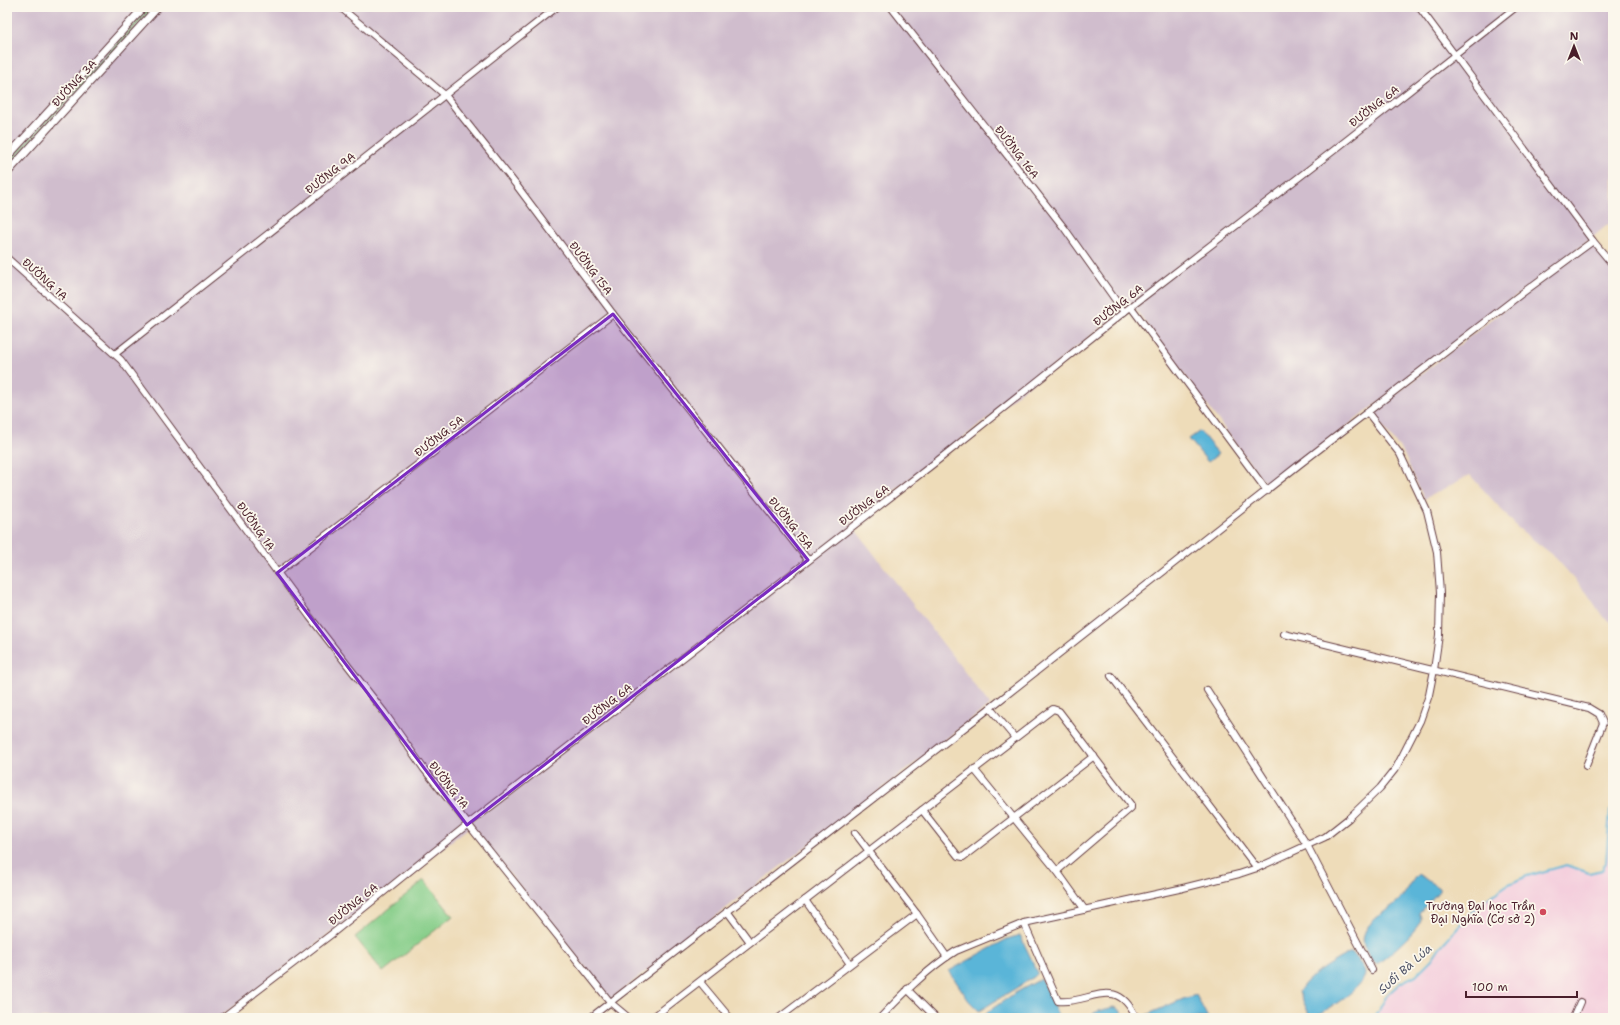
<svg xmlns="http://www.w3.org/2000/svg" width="1620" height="1025" font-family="'Shantell Sans',sans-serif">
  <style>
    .built { fill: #f4cfdd }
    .industrial { fill: #d0bdcd }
    .green { fill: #85cd88; stroke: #68765a }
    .water { fill: #5ab5d8; stroke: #526a82 }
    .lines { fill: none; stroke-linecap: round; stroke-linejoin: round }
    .stream { stroke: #5ab5d8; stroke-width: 2 }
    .minor-casing { stroke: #633b40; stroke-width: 8 }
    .tertiary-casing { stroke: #633b40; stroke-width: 9 }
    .minor { stroke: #fff; stroke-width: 6 }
    .tertiary { stroke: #fff; stroke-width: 7 }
    .marked { fill: #7b2cbf; fill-opacity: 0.2; stroke: #7b2cbf; stroke-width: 3; stroke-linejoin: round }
    .poi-dot { fill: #d1495b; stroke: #fbf7ec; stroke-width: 1.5 }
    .labels { text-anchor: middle; stroke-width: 3.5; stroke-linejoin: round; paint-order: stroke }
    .street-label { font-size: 11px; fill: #4a1f2b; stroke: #fbf7ec }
    .poi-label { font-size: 11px; fill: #4a1f2b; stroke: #fbf7ec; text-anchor: end }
    .water-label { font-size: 12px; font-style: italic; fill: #505468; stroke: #fbf7ec }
  </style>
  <rect width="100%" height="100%" fill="#fbf7ec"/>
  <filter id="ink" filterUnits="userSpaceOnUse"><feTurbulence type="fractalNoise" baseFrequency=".025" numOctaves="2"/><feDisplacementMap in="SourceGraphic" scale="8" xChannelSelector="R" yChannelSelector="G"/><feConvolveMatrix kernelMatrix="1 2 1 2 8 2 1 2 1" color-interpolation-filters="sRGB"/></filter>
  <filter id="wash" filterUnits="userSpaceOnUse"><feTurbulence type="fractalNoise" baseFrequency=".012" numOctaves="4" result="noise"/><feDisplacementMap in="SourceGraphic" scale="16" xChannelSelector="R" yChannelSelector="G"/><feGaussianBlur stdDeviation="0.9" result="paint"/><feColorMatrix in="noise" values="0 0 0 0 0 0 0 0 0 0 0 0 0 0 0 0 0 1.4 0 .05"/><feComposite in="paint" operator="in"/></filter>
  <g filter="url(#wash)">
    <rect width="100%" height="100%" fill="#eedcb9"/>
    <path class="built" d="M 1613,810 L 1613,1018 L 1373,1018 L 1378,1012 L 1387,995 L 1400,983 L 1416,975 L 1432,959 L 1440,947 L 1464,920 L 1481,903 L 1507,885 L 1527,876 L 1567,865 L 1589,873 L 1602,870 L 1606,863 L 1610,811 Z"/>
    <g class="industrial">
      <path d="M 7,7 L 1613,7 L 1613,220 L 1593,237 L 1268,487 L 1131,303 L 977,427 L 851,524 L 990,705 L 725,909 L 611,999 L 471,826 L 218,1018 L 7,1018 Z"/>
      <path d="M 1592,244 L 1613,270 L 1613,624 L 1603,617 L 1587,593 L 1553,555 L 1518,528 L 1470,475 L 1424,499 L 1403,452 L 1372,413 L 1523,295 Z"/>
    </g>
    <g class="green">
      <path d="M 150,7 L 154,7 L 7,167 L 7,163 Z"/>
      <path d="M 424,880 L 453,916 L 383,972 L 355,937 Z"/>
    </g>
    <g class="water">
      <path d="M 1200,431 L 1218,454 L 1208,462 L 1189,439 Z"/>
      <path d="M 1418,874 L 1439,888 L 1439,891 L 1419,913 C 1420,915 1421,916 1421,919 C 1420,929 1386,958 1377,964 C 1371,960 1369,956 1366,950 C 1354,927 1384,914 1398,901 C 1407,893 1410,882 1418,874 Z"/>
      <path d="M 1020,935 L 1038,973 L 1034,977 L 979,1011 L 969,1001 L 949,971 L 1007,939 Z"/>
      <path d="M 1351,952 C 1355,958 1364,966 1365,972 C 1368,985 1323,1014 1312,1017 L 1309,1014 L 1299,992 C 1307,976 1334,961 1351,952 Z"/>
      <path d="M 1041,979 L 1058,1015 L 1058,1018 L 985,1018 L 986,1013 L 1015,993 Z"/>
      <path d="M 1196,995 L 1208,1018 L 1145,1018 L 1144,1016 L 1183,999 Z"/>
      <path d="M 1114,1007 L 1119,1009 L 1126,1018 L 1085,1018 L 1098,1011 Z"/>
    </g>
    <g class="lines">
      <path class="stream" d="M 1373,1018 L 1378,1012 L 1387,995 L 1400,983 L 1416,975 L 1432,959 L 1440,947 L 1464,920 L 1481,903 L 1507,885 L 1527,876 L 1567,865 L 1589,873 L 1602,870 L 1606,863 L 1610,811 L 1613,810"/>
    </g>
  </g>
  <g filter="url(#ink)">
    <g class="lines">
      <defs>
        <g id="minor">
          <path d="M 340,7 L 445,95 L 517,186 L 613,314 L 808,560"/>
          <path d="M 891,7 L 1065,229 L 1124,312"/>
          <path d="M 1419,7 L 1593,241 L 1613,265"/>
          <path d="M 7,258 L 121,360 L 310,617 L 384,712 L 424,769 L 611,1003 L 629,1018"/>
          <path d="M 1131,307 L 1267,491"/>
          <path d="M 115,354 L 557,7"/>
          <path d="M 277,573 L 613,314"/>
          <path d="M 1284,634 L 1589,708 L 1599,714 L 1603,723 L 1586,766"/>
          <path d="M 1111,676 L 1257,868"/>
          <path d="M 1207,690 L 1307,845 L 1372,970"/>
          <path d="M 990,708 L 1015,738"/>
          <path d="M 974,769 L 1057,871 L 1085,910"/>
          <path d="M 922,810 L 958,856 L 963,857 L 1094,756"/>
          <path d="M 855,833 L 917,914 L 947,957"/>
          <path d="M 805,900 L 850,964"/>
          <path d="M 727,911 L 750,942"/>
          <path d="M 1024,923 L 1058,1001 C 1089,1005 1116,973 1136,1018"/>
          <path d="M 700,982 L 730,1018"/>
          <path d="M 907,989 L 936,1018"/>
          <path d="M 222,1018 L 333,933 L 467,825 L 932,465 L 1124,312 L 1333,151 L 1516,7"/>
          <path d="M 590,1018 L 990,708 L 1300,464 L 1521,294 L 1593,241"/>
          <path d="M 652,1018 L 1053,709 L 1059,711 L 1131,805 L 1131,808 L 1057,871"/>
          <path d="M 779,1018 L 917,914"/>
          <path d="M 880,1018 C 903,994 927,969 956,951 L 1024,923 L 1179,889 L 1239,874 L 1257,868 L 1325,837 L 1349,818 L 1380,788 L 1396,768 L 1420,721 L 1429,695 L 1434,670 L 1439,635 L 1440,593 L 1437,552 L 1427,511 L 1400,454 L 1368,413"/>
          <path d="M 1573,1018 L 1580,1002"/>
        </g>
        <g id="tertiary">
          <path d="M 7,157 L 144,7"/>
          <path d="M 7,173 L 158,7"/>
        </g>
      </defs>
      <use href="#minor" class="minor-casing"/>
      <use href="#tertiary" class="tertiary-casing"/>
      <use href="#minor" class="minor"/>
      <use href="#tertiary" class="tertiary"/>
    </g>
  </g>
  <path class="marked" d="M 613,314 L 808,560 L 467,825 L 277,573 Z"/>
  <circle class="poi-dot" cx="1543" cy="912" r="4"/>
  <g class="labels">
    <g class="street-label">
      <text transform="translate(74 83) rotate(-47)" y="4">ĐƯỜNG 3A</text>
      <text transform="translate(1374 106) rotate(-38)" y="4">ĐƯỜNG 6A</text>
      <text transform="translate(1017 152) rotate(52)" y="4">ĐƯỜNG 16A</text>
      <text transform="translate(330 173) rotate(-38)" y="4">ĐƯỜNG 9A</text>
      <text transform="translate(591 268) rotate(53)" y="4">ĐƯỜNG 15A</text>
      <text transform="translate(45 279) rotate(42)" y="4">ĐƯỜNG 1A</text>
      <text transform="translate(1118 305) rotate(-38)" y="4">ĐƯỜNG 6A</text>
      <text transform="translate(439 436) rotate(-38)" y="4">ĐƯỜNG 5A</text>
      <text transform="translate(864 505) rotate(-37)" y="4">ĐƯỜNG 6A</text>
      <text transform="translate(791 523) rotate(51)" y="4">ĐƯỜNG 15A</text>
      <text transform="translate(256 526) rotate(54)" y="4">ĐƯỜNG 1A</text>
      <text transform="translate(607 704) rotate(-38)" y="4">ĐƯỜNG 6A</text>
      <text transform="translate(449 785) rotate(52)" y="4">ĐƯỜNG 1A</text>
      <text transform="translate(353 904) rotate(-39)" y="4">ĐƯỜNG 6A</text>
    </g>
    <g class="poi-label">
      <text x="1535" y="910">Trường Đại học Trần<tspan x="1535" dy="13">Đại Nghĩa (Cơ sở 2)</tspan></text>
    </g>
    <g class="water-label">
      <text transform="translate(1405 969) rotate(-42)" y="4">Suối Bà Lúa</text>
    </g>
  </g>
  <rect width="1620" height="1025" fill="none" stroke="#fbf7ec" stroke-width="24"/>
  <g transform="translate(1574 46)" stroke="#fbf7ec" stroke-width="3" paint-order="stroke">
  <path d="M0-3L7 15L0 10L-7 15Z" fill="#4a1f2b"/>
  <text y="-6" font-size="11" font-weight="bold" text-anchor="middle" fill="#4a1f2b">N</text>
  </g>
  <path d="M1466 991v6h111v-6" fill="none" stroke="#4a1f2b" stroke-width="2"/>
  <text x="1472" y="991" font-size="12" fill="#4a1f2b" stroke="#fbf7ec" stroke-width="3" paint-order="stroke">100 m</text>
</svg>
